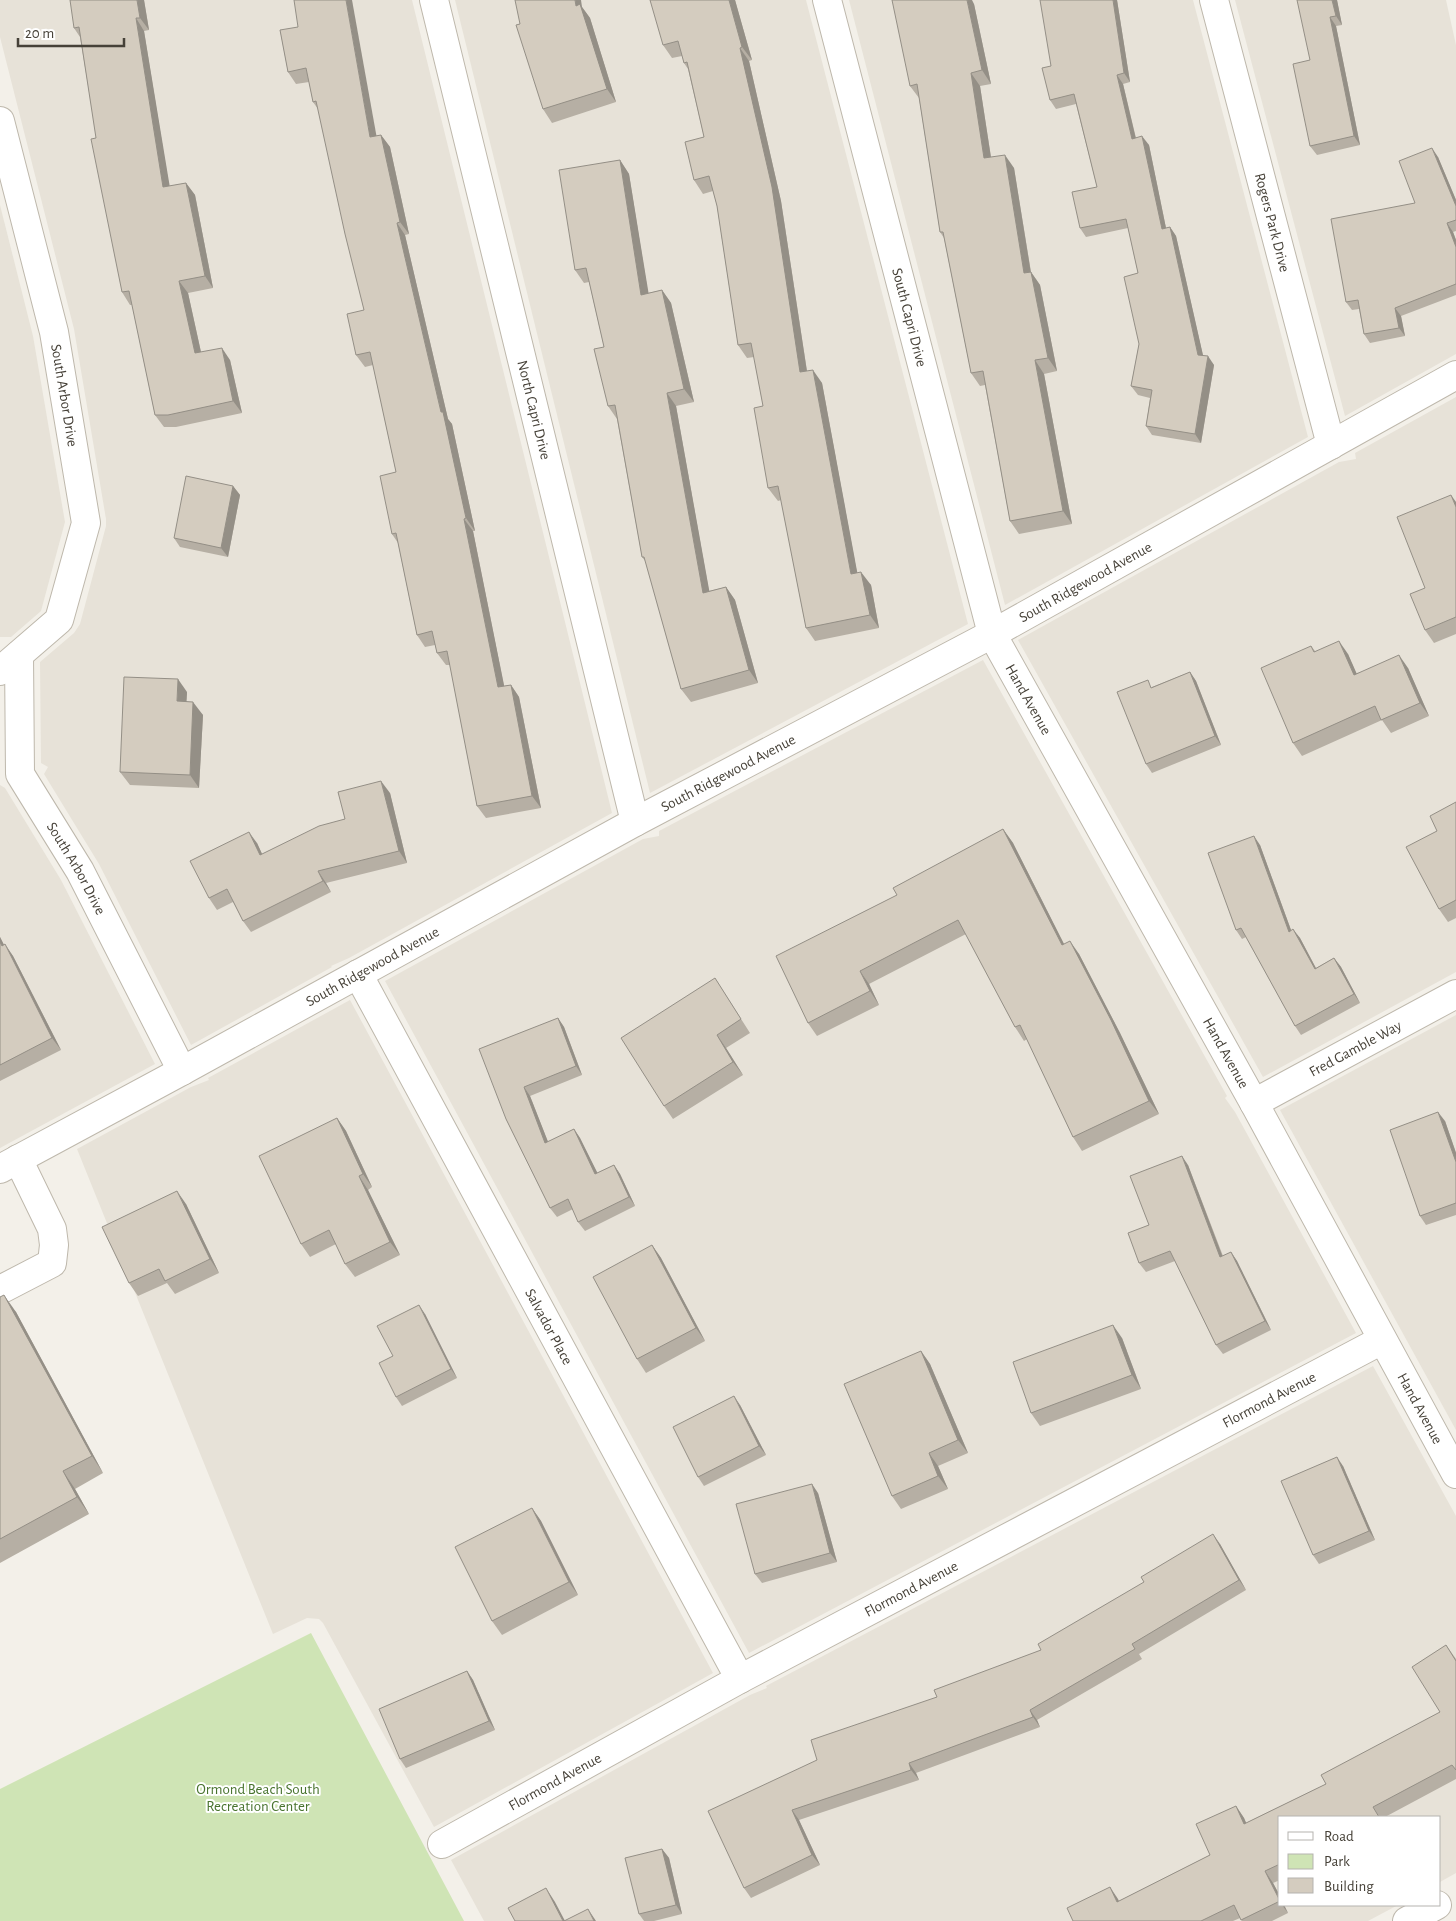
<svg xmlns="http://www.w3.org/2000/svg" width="1456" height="1921" font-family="'Alegreya Sans',sans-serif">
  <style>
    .residential { fill: #e7e2d8 }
    .green { fill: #cfe4b5 }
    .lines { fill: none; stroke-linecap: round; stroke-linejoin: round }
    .minor-casing { stroke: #beb8ac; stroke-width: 30 }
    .minor { stroke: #fff; stroke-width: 28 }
    .wall { fill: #b6afa4 }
    .shaded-wall { fill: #948f86 }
    .building { fill: #d4ccbf; stroke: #948f86 }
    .labels { text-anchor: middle; stroke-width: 4; stroke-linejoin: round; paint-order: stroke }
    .street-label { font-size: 15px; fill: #464138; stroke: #fff }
    .park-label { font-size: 15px; fill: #49742f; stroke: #fff }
  </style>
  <rect width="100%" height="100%" fill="#f3f0e9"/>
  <g class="residential">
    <path d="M 0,0 L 412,0 L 612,813 L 349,958 L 331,966 L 332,967 L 191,1045 L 99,864 L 44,774 L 48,767 L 41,763 L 40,662 L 74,633 L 80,624 L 106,526 L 106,519 L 74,329 L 0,37 Z"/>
    <path d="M 455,0 L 806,0 L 968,624 L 650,793 Z"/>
    <path d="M 849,0 L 1193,0 L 1308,437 L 1005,605 Z"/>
    <path d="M 1235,0 L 1446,0 L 1456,45 L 1456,354 L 1345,416 Z"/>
    <path d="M 0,205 L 33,336 L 65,522 L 41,611 L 11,637 L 0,637 Z"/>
    <path d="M 1456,397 L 1456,972 L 1263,1077 L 1018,640 L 1339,462 L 1356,459 L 1355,453 Z"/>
    <path d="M 983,660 L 1227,1096 L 1225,1098 L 1235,1112 L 1356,1333 L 749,1653 L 385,981 L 643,839 L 659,836 L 659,831 Z"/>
    <path d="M 0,785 L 5,788 L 61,880 L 155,1064 L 0,1148 Z"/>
    <path d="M 350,1000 L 713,1673 L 434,1827 L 323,1623 L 319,1619 L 307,1618 L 273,1634 L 77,1149 L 191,1087 L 209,1080 L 208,1078 Z"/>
    <path d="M 1456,1015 L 1456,1430 L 1280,1110 Z"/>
    <path d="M 1373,1366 L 1456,1516 L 1456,1873 L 1440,1882 L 1440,1817 L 1280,1817 L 1280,1905 L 1398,1905 L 1368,1921 L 484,1921 L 451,1860 L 750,1695 L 767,1688 L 766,1686 Z"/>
  </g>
  <path class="green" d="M 311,1633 L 464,1921 L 0,1921 L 0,1789 Z"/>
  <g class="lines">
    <defs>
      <g id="minor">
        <path id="s1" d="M 434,0 L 635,822"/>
        <path id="s2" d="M 827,0 L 992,634 L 1254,1103 L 1456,1474"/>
        <path id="s3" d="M 1214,0 L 1331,445"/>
        <path id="s4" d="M 0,121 L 54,332 L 86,523 L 59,620 L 0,671"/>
        <path id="s5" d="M 19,655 L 20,774 L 80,871 L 182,1071"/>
        <path id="s6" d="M 358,974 L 740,1679"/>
        <path id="s7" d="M 1254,1103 L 1456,994"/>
        <path id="s8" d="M 0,1169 L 182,1071 L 635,822 L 992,634 L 1456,375"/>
        <path d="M 0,1290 L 52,1263 L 54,1245 L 52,1229 L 18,1159"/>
        <path id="s9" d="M 442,1844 L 740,1679 L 1382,1340"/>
        <path d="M 1407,1921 L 1437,1905"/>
      </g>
    </defs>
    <use href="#minor" class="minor-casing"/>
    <use href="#minor" class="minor"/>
  </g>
  <g class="wall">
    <path d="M 144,0 L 149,30 L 144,31 L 169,186 L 186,183 L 195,195 L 213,288 L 188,293 L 201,352 L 230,360 L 242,413 L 176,427 L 164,427 L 155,415 L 132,305 L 130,305 L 122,292 L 80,37 L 74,28 Z"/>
    <path d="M 735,0 L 752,60 L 749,61 L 781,201 L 807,371 L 822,383 L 857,573 L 871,585 L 879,628 L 815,641 L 806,628 L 781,500 L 778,501 L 768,488 L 763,406 L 754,357 L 747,358 L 738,345 L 717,206 L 713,191 L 703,194 L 694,180 L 704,137 L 688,69 L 684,63 L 682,56 L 672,58 L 663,45 Z"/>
    <path d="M 1117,0 L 1130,82 L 1123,84 L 1136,138 L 1149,145 L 1166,228 L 1170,227 L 1176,236 L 1203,356 L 1214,365 L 1201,443 L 1152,435 L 1146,426 L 1150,398 L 1138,395 L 1131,386 L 1139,344 L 1138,273 L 1128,228 L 1086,237 L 1080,228 L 1097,187 L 1076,104 L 1056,109 L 1050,100 L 1051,66 Z"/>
    <path d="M 1337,0 L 1342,25 L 1336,26 L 1360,145 L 1317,155 L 1310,146 L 1310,60 Z"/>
    <path d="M 974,4 L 991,84 L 980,86 L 991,157 L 1014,168 L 1031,272 L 1040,285 L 1057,371 L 1044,374 L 1072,524 L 1019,534 L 1010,521 L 985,385 L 980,386 L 971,373 L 944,238 L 940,232 L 919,98 L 910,86 Z"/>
    <path d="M 582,7 L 590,18 L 616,102 L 552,123 L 543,109 Z"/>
    <path d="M 280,30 L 376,136 L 381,135 L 390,147 L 409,234 L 405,235 L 448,419 L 452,424 L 475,531 L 473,531 L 504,686 L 511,685 L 519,697 L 541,808 L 486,818 L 477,806 L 450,665 L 446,665 L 437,653 L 435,645 L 425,647 L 417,635 L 398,543 L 392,534 L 396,472 L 373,365 L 365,367 L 356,355 L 364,310 L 318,109 L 313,102 L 309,82 L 296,84 L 288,72 Z"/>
    <path d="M 1438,157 L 1456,200 L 1456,231 L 1453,232 L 1456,240 L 1456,295 L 1401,316 L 1405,336 L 1370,343 L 1364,334 L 1359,309 L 1352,310 L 1346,302 L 1415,203 Z"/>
    <path d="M 620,160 L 629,174 L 648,293 L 662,290 L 671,303 L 694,402 L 676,406 L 709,591 L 726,587 L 735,600 L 758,683 L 691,702 L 681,689 L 646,562 L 642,557 L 617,419 L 608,406 L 604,347 L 589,282 L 584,283 L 575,270 Z"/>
    <path d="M 233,486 L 240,495 L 228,557 L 180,547 L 174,538 Z"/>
    <path d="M 1456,502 L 1456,634 L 1434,643 L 1425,630 L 1425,588 Z"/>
    <path d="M 1311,646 L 1315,651 L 1348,654 L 1356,673 L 1408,668 L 1429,716 L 1391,733 L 1382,720 L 1302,756 L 1293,743 Z"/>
    <path d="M 1190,672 L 1196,681 L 1221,745 L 1152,773 L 1146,764 L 1152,687 Z"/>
    <path d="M 187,692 L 186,701 L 203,715 L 199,788 L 130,785 L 120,772 Z"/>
    <path d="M 390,793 L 407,863 L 326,883 L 331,892 L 251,932 L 243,921 L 233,902 L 217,910 L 209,898 L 257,843 L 262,854 L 345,819 Z"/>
    <path d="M 1456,802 L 1456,918 L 1448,922 L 1439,909 L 1437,831 Z"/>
    <path d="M 1003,829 L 1013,843 L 1064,944 L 1079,954 L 1120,1033 L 1159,1114 L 1082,1151 L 1073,1137 L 1027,1039 L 1024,1041 L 1015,1027 L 966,934 L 869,984 L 879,1005 L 817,1036 L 808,1023 L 897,895 Z"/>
    <path d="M 1260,845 L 1291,930 L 1300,938 L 1316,968 L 1334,958 L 1341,967 L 1360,1003 L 1301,1035 L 1295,1026 L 1246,937 L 1242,939 L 1236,930 Z"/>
    <path d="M 0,937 L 4,945 L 13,956 L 61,1050 L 0,1081 Z"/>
    <path d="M 715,978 L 750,1033 L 726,1048 L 743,1075 L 673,1119 L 664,1106 Z"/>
    <path d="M 558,1018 L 564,1027 L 582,1075 L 530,1096 L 548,1142 L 574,1129 L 580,1138 L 597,1173 L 614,1165 L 620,1174 L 635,1206 L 585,1231 L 578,1222 L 573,1209 L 557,1217 L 550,1208 L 506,1119 Z"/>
    <path d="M 337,1118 L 346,1131 L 372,1187 L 368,1190 L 400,1255 L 355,1277 L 345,1264 L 336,1244 L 310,1257 L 301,1244 Z"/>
    <path d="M 1445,1121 L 1456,1153 L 1456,1215 L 1426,1225 L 1420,1216 Z"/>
    <path d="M 1188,1165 L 1223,1256 L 1231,1252 L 1237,1261 L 1271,1330 L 1223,1354 L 1216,1345 L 1175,1261 L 1146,1272 L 1139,1263 L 1149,1225 Z"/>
    <path d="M 186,1204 L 219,1273 L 175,1294 L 167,1283 L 138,1296 L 129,1283 Z"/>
    <path d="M 652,1245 L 661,1258 L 705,1341 L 646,1373 L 637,1359 Z"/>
    <path d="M 0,1297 L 16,1312 L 103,1473 L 75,1489 L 89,1514 L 0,1563 Z"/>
    <path d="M 425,1314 L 457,1378 L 402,1406 L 396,1397 L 393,1356 Z"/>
    <path d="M 1122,1338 L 1141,1389 L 1040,1426 L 1031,1413 Z"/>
    <path d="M 921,1351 L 930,1364 L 968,1453 L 938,1466 L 948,1489 L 901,1509 L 892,1496 Z"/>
    <path d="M 740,1405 L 766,1455 L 704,1486 L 698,1477 Z"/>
    <path d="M 1343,1466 L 1375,1540 L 1319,1564 L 1313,1555 Z"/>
    <path d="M 818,1493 L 837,1562 L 762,1583 L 755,1574 Z"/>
    <path d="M 532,1508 L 541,1521 L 578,1595 L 502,1635 L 492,1621 Z"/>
    <path d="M 1220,1544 L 1246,1590 L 1139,1654 L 1142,1659 L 1037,1720 L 1040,1727 L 916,1773 L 919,1780 L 799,1820 L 820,1865 L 751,1898 L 744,1888 L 817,1760 L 937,1697 L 1041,1650 Z"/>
    <path d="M 1446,1645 L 1456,1659 L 1456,1779 L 1385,1817 L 1280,1817 L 1280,1880 L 1273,1883 L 1280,1896 L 1280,1905 L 1284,1905 L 1288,1913 L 1272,1921 L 1242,1921 L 1240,1918 L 1233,1921 L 1073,1921 L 1119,1901 L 1210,1855 L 1236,1806 L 1244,1818 L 1246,1823 L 1326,1784 L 1440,1712 Z"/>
    <path d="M 467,1671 L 473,1680 L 495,1730 L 406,1768 L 400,1759 Z"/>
    <path d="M 662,1849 L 669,1858 L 682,1914 L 654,1921 L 644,1921 L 639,1914 Z"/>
  </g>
  <g class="shaded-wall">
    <path d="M 137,0 L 144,0 L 149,30 L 140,18 Z"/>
    <path d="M 346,0 L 352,0 L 379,150 L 370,137 Z"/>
    <path d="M 575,0 L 581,0 L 582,7 L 590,18 L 616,102 L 607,89 L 576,6 Z"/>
    <path d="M 729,0 L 735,0 L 752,60 L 742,47 Z"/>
    <path d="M 967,0 L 972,0 L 974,4 L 991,84 L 982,70 Z"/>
    <path d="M 1113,0 L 1117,0 L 1130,82 L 1124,73 Z"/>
    <path d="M 1332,0 L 1337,0 L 1342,25 L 1336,16 Z"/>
    <path d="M 1330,17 L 1336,26 L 1360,145 L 1354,136 Z"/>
    <path d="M 136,18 L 144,31 L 172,200 L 163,187 Z"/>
    <path d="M 740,48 L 749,61 L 781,201 L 809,385 L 800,372 Z"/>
    <path d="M 971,73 L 980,86 L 993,171 L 984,158 Z"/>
    <path d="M 1117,75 L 1123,84 L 1138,148 L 1132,139 Z"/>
    <path d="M 381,135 L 390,147 L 409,234 L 400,222 Z"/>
    <path d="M 1142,136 L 1149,145 L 1168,238 L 1162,229 Z"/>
    <path d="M 1432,148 L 1438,157 L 1456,200 L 1456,206 Z"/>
    <path d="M 1005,155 L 1014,168 L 1033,286 L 1024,273 Z"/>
    <path d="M 620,160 L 629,174 L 651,308 L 641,295 Z"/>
    <path d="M 186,183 L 195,195 L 213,288 L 205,276 Z"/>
    <path d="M 397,223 L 405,235 L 448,419 L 452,424 L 475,531 L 466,518 Z"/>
    <path d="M 1447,223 L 1453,232 L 1456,240 L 1456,247 Z"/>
    <path d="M 1170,227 L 1176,236 L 1205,364 L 1198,355 Z"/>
    <path d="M 1031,272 L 1040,285 L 1057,371 L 1048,358 Z"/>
    <path d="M 179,281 L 188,293 L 204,366 L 195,353 Z"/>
    <path d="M 662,290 L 671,303 L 694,402 L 684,389 Z"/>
    <path d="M 1395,308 L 1401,316 L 1405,336 L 1399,328 Z"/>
    <path d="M 222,348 L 230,360 L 242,413 L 233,401 Z"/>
    <path d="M 1208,356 L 1214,365 L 1201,443 L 1195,434 Z"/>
    <path d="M 1035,360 L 1044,374 L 1072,524 L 1063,511 Z"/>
    <path d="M 813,370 L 822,383 L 860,587 L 851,574 Z"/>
    <path d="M 667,393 L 676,406 L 712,606 L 703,593 Z"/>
    <path d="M 233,486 L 240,495 L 228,557 L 221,548 Z"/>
    <path d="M 1451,495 L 1456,502 L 1456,507 Z"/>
    <path d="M 464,519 L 473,531 L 507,700 L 498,687 Z"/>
    <path d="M 861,572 L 871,585 L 879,628 L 870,615 Z"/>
    <path d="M 726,587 L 735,600 L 758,683 L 749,670 Z"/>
    <path d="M 1339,641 L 1348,654 L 1363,688 L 1354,675 Z"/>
    <path d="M 1399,655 L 1408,668 L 1429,716 L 1420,703 Z"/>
    <path d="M 1190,672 L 1196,681 L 1221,745 L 1215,736 Z"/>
    <path d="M 178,679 L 187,692 L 186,714 L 177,701 Z"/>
    <path d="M 511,685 L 519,697 L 541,808 L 532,796 Z"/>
    <path d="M 193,702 L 203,715 L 199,788 L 190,775 Z"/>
    <path d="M 381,781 L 390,793 L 407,863 L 399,851 Z"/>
    <path d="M 1003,829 L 1013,843 L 1071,958 L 1062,945 Z"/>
    <path d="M 249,832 L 257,843 L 268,867 L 260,855 Z"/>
    <path d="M 1254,836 L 1260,845 L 1295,941 L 1289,932 Z"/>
    <path d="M 318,871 L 326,883 L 331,892 L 323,881 Z"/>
    <path d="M 1293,929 L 1300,938 L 1321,978 L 1315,969 Z"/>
    <path d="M 0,937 L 10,957 L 2,946 L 0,942 Z"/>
    <path d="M 1070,941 L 1079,954 L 1120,1033 L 1159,1114 L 1149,1101 Z"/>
    <path d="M 5,944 L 13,956 L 61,1050 L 52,1038 Z"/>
    <path d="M 1334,958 L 1341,967 L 1360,1003 L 1354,994 Z"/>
    <path d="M 860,971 L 869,984 L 879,1005 L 870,991 Z"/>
    <path d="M 558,1018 L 564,1027 L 582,1075 L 576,1066 Z"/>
    <path d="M 717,1035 L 726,1048 L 743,1075 L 733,1062 Z"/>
    <path d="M 524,1087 L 530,1096 L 552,1152 L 545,1143 Z"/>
    <path d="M 1438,1112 L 1445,1121 L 1456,1153 L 1456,1162 Z"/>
    <path d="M 337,1118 L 346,1131 L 372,1187 L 363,1174 Z"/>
    <path d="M 574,1129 L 580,1138 L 602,1182 L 595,1174 Z"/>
    <path d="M 1182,1156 L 1188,1165 L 1226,1266 L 1220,1257 Z"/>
    <path d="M 614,1165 L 620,1174 L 635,1206 L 629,1197 Z"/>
    <path d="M 359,1176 L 368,1190 L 400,1255 L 390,1242 Z"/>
    <path d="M 177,1191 L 186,1204 L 219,1273 L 210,1259 Z"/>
    <path d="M 652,1245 L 661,1258 L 705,1341 L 696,1328 Z"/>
    <path d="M 1231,1252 L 1237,1261 L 1271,1330 L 1265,1321 Z"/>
    <path d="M 4,1295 L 16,1312 L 103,1473 L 92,1456 Z"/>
    <path d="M 419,1305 L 425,1314 L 457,1378 L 451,1369 Z"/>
    <path d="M 1113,1325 L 1122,1338 L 1141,1389 L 1132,1375 Z"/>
    <path d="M 921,1351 L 930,1364 L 968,1453 L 958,1440 Z"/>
    <path d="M 734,1396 L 740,1405 L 766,1455 L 759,1446 Z"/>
    <path d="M 929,1453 L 938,1466 L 948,1489 L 938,1476 Z"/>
    <path d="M 1337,1457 L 1343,1466 L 1375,1540 L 1369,1531 Z"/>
    <path d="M 63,1471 L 75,1489 L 89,1514 L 77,1497 Z"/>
    <path d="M 812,1484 L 818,1493 L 837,1562 L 830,1553 Z"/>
    <path d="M 532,1508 L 541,1521 L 578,1595 L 569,1582 Z"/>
    <path d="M 1213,1534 L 1220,1544 L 1246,1590 L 1239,1580 Z"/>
    <path d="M 467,1671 L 473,1680 L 495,1730 L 489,1721 Z"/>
    <path d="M 1030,1710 L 1037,1720 L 1040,1727 L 1033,1717 Z"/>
    <path d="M 909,1763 L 916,1773 L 919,1780 L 911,1770 Z"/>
    <path d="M 1236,1806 L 1244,1818 L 1252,1836 L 1244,1824 Z"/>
    <path d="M 792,1810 L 799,1820 L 820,1865 L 812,1855 Z"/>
    <path d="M 662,1849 L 669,1858 L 682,1914 L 676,1905 Z"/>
    <path d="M 1265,1871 L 1273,1883 L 1280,1896 L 1280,1902 Z"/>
    <path d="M 1110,1887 L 1118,1899 L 1125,1914 L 1117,1902 Z"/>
    <path d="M 546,1888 L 555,1902 L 565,1921 L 563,1921 Z"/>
    <path d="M 1282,1905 L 1284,1905 L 1288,1913 Z"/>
    <path d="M 588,1909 L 596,1921 L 594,1921 Z"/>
  </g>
  <g class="building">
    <path d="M 70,0 L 137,0 L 140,18 L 136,18 L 163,187 L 186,183 L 205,276 L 179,281 L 195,353 L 222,348 L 233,401 L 168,415 L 155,415 L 129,291 L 122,292 L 91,139 L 96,138 L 79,27 L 74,28 Z"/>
    <path d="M 294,0 L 346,0 L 370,137 L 381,135 L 400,222 L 397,223 L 441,412 L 443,412 L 466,518 L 464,519 L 498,687 L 511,685 L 532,796 L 477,806 L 447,651 L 437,653 L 432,631 L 417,635 L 396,533 L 392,534 L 380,476 L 396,472 L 370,352 L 356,355 L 347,314 L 364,310 L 345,234 L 316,101 L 313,102 L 306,68 L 288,72 L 280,30 L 298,27 Z"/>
    <path d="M 515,0 L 575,0 L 576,6 L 580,4 L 607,89 L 543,109 L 516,25 L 520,24 Z"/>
    <path d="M 650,0 L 729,0 L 742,47 L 740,48 L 772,187 L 800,372 L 813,370 L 851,574 L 861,572 L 870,615 L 806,628 L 778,486 L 768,488 L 754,408 L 763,406 L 751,343 L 738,345 L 717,206 L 709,176 L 694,180 L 685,142 L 704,137 L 687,62 L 684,63 L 678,41 L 663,45 Z"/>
    <path d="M 892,0 L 967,0 L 982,70 L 971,73 L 984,158 L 1005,155 L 1024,273 L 1031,272 L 1048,358 L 1035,360 L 1063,511 L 1010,521 L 983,371 L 971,373 L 943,232 L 940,232 L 917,84 L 910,86 Z"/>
    <path d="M 1040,0 L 1113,0 L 1124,73 L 1117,75 L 1132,139 L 1142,136 L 1162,229 L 1170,227 L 1198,355 L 1208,356 L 1195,434 L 1146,426 L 1152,390 L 1131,386 L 1139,344 L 1124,277 L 1138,273 L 1126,219 L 1080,228 L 1072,192 L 1097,187 L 1074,94 L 1050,100 L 1042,68 L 1051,66 Z"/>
    <path d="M 1297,0 L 1332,0 L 1336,16 L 1330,17 L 1354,136 L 1310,146 L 1293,64 L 1310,60 Z"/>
    <path d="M 1432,148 L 1456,206 L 1456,220 L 1447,223 L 1456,247 L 1456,284 L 1395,308 L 1399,328 L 1364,334 L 1358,300 L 1346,302 L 1331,219 L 1415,203 L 1399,161 Z"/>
    <path d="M 620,160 L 641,295 L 662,290 L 684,389 L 667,393 L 703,593 L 726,587 L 749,670 L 681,689 L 644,557 L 642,557 L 615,405 L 608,406 L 594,349 L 604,347 L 586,268 L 575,270 L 559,170 Z"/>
    <path d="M 186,476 L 233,486 L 221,548 L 174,538 Z"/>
    <path d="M 1451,495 L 1456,507 L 1456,617 L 1425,630 L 1410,594 L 1425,588 L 1397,517 Z"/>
    <path d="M 1339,641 L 1354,675 L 1399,655 L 1420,703 L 1381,720 L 1375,706 L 1293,743 L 1261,668 L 1311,646 L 1314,652 Z"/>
    <path d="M 1190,672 L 1215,736 L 1146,764 L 1117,692 L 1148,680 L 1151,688 Z"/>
    <path d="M 124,677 L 178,679 L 177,701 L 193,702 L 190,775 L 120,772 Z"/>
    <path d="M 381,781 L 399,851 L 318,871 L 323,881 L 243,921 L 227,889 L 209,898 L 190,861 L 249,832 L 260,855 L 319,826 L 345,819 L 338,792 Z"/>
    <path d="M 1456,802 L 1456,900 L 1439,909 L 1406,847 L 1437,831 L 1430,816 Z"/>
    <path d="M 1003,829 L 1062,945 L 1070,941 L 1111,1020 L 1149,1101 L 1073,1137 L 1020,1025 L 1015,1027 L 958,920 L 860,971 L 870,991 L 808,1023 L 776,956 L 897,895 L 893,888 Z"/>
    <path d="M 1254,836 L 1289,932 L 1293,929 L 1315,969 L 1334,958 L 1354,994 L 1295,1026 L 1241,928 L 1236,930 L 1208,853 Z"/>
    <path d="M 0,942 L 2,946 L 5,944 L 52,1038 L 0,1065 Z"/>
    <path d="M 715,978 L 741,1019 L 717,1035 L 733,1062 L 664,1106 L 621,1038 Z"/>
    <path d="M 558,1018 L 576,1066 L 524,1087 L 545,1143 L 574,1129 L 595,1174 L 614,1165 L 629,1197 L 578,1222 L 568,1199 L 550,1208 L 506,1119 L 479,1049 Z"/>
    <path d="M 1438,1112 L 1456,1162 L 1456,1203 L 1420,1216 L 1390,1130 Z"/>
    <path d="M 337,1118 L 363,1174 L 359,1176 L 390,1242 L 345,1264 L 329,1230 L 301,1244 L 259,1156 Z"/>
    <path d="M 1182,1156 L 1220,1257 L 1231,1252 L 1265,1321 L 1216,1345 L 1170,1251 L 1139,1263 L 1128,1233 L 1149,1225 L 1130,1176 Z"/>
    <path d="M 177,1191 L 210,1259 L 165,1281 L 159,1269 L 129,1283 L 102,1227 Z"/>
    <path d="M 652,1245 L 696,1328 L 637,1359 L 593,1277 Z"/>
    <path d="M 4,1295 L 92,1456 L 63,1471 L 77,1497 L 0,1539 L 0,1297 Z"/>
    <path d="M 419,1305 L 451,1369 L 396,1397 L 379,1363 L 393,1356 L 377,1326 Z"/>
    <path d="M 1113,1325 L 1132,1375 L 1031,1413 L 1013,1362 Z"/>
    <path d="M 921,1351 L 958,1440 L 929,1453 L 938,1476 L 892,1496 L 844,1384 Z"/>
    <path d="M 734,1396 L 759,1446 L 698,1477 L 673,1427 Z"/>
    <path d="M 1337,1457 L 1369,1531 L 1313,1555 L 1281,1481 Z"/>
    <path d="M 812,1484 L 830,1553 L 755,1574 L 736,1504 Z"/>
    <path d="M 532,1508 L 569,1582 L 492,1621 L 455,1547 Z"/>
    <path d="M 1213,1534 L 1239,1580 L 1132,1644 L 1135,1649 L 1030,1710 L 1033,1717 L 909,1763 L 911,1770 L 792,1810 L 812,1855 L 744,1888 L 708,1811 L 817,1760 L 811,1740 L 937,1697 L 934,1690 L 1041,1650 L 1038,1644 L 1144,1582 L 1141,1577 Z"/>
    <path d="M 1446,1645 L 1456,1661 L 1456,1770 L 1452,1765 L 1373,1807 L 1379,1817 L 1280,1817 L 1280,1864 L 1265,1871 L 1280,1901 L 1241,1920 L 1234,1905 L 1201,1921 L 1073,1921 L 1067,1908 L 1110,1887 L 1117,1902 L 1210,1855 L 1196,1824 L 1236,1806 L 1244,1824 L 1326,1784 L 1321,1775 L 1440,1712 L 1412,1667 Z"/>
    <path d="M 467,1671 L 489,1721 L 400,1759 L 379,1709 Z"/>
    <path d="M 662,1849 L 676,1905 L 639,1914 L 625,1858 Z"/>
    <path d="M 546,1888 L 563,1921 L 515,1921 L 508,1908 Z"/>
    <path d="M 588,1909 L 594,1921 L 564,1921 Z"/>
  </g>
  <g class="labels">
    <g class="street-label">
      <text dy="5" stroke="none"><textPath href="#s3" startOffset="230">Rogers Park Drive</textPath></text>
      <text dy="5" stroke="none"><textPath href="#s2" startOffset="328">South Capri Drive</textPath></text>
      <text dy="5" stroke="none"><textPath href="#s4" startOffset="282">South Arbor Drive</textPath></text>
      <text dy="5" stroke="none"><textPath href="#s1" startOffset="422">North Capri Drive</textPath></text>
      <text dy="5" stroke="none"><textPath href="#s8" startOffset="1234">South Ridgewood Avenue</textPath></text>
      <text dy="5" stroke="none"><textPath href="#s2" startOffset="730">Hand Avenue</textPath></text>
      <text dy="5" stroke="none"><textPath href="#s8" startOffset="829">South Ridgewood Avenue</textPath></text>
      <text dy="5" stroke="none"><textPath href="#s5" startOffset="229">South Arbor Drive</textPath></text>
      <text dy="5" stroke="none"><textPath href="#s8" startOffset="424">South Ridgewood Avenue</textPath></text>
      <text dy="5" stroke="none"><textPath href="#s7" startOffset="115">Fred Gamble Way</textPath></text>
      <text dy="5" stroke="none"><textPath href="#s2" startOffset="1135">Hand Avenue</textPath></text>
      <text dy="5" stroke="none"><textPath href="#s6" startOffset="401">Salvador Place</textPath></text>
      <text dy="5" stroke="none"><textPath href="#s9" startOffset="939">Flormond Avenue</textPath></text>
      <text dy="5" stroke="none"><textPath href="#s2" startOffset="1540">Hand Avenue</textPath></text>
      <text dy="5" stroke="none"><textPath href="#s9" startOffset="534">Flormond Avenue</textPath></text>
      <text dy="5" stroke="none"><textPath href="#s9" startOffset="129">Flormond Avenue</textPath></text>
    </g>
    <g class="park-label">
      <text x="258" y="1794">Ormond Beach South<tspan x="258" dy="17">Recreation Center</tspan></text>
    </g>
  </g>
  <rect x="1278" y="1816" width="162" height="90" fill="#ffffff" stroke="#b5b3af"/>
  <rect x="1288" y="1832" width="25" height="8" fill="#ffffff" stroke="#b5b3af"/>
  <text x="1324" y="1841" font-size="15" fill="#464138">Road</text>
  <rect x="1288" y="1854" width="25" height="15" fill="#cfe4b5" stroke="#b5b3af"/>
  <text x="1324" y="1866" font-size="15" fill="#464138">Park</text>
  <rect x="1288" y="1878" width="25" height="15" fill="#d4ccbf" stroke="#b5b3af"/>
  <text x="1324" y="1891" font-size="15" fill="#464138">Building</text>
  <path d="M18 38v8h106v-8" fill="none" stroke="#464138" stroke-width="2.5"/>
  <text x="25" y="38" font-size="15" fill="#464138" stroke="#ffffff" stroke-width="4" paint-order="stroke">20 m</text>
</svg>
